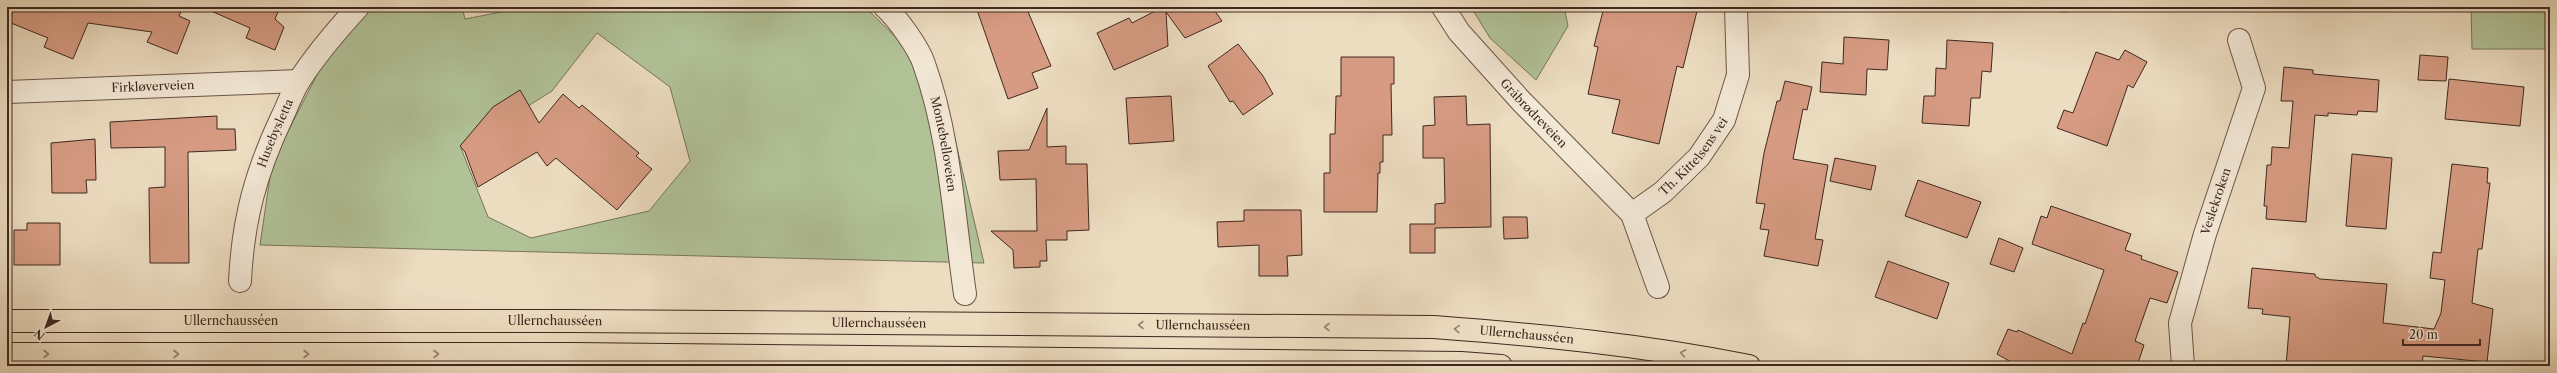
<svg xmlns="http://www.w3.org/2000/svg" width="2557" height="373" font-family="'Libre Caslon Text',serif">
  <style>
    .green { fill: #b1c297; stroke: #78755b; fill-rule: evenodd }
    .building { fill: #d69b82; stroke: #3f281f }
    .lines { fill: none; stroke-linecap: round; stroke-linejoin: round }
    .minor-casing { stroke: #6a5547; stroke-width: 24 }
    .trunk-casing { stroke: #3f281f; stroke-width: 24 }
    .minor { stroke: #f3e8d6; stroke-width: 22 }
    .trunk { stroke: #ecdcc0; stroke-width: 22 }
    .oneway { stroke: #968270 }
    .labels { text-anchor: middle; stroke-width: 4; stroke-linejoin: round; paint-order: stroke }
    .street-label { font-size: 12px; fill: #3f281f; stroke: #f3e8d6 }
  </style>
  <rect width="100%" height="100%" fill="#ecdcc0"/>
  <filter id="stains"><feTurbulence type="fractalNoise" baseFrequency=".005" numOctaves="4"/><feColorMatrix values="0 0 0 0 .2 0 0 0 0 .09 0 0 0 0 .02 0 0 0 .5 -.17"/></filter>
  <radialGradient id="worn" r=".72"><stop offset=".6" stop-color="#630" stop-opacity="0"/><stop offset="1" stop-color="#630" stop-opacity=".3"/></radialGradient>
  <g class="green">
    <path d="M 368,7 L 462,7 L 465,19 L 527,7 L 865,7 L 916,57 L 951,122 L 984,263 L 260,245 L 272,163 L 327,55 ZM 597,33 L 670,87 L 690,161 L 649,211 L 531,238 L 488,217 L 461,148 L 552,91 Z"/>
    <path d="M 1471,7 L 1564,7 L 1568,26 L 1536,80 L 1490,38 Z"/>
    <path d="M 1967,7 L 2065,7 L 2068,12 Z"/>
    <path d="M 2471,7 L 2550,7 L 2550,49 L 2472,49 Z"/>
  </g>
  <g class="building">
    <path d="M 13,7 L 183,7 L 179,16 L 190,21 L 177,54 L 147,42 L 152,32 L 88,23 L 73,59 L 44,47 L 48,38 L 11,23 Z"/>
    <path d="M 202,7 L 280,7 L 275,19 L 284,27 L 275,50 L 246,38 L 250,28 Z"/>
    <path d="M 976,7 L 1026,7 L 1051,66 L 1032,73 L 1038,88 L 1008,99 Z"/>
    <path d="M 1163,7 L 1212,7 L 1222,21 L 1185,38 L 1166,12 L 1168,46 L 1114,70 L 1097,33 L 1129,18 L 1132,23 Z"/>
    <path d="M 1604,7 L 1698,7 L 1683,68 L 1677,66 L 1659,144 L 1612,133 L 1620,100 L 1588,94 L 1598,47 L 1594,46 Z"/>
    <path d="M 1844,37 L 1889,40 L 1887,70 L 1867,69 L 1866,95 L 1820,92 L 1822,62 L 1843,64 Z"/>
    <path d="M 1947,40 L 1993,43 L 1991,72 L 1982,71 L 1980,98 L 1971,98 L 1969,126 L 1922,123 L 1924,96 L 1935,96 L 1936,68 L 1946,69 Z"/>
    <path d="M 1238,44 L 1263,76 L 1273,94 L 1243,115 L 1233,101 L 1230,102 L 1208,66 Z"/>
    <path d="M 2125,50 L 2147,62 L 2133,88 L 2128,85 L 2107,146 L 2057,128 L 2064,110 L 2073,113 L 2096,52 L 2119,60 Z"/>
    <path d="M 2420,55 L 2448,57 L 2446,81 L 2418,80 Z"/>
    <path d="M 1341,57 L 1394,57 L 1394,84 L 1391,84 L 1392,135 L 1383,135 L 1383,162 L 1380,162 L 1380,173 L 1378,173 L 1377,212 L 1324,212 L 1324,173 L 1330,173 L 1330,134 L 1335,134 L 1336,96 L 1341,96 Z"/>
    <path d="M 2284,67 L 2313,70 L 2313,74 L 2379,80 L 2377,112 L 2358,111 L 2357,115 L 2328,113 L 2328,116 L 2315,115 L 2306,222 L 2266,219 L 2267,206 L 2264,206 L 2267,165 L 2271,165 L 2272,147 L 2289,148 L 2293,101 L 2281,101 Z"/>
    <path d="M 2449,79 L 2524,87 L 2520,126 L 2445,119 Z"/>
    <path d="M 1785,81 L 1812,87 L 1807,110 L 1803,109 L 1793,159 L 1828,165 L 1815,239 L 1823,240 L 1818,266 L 1764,256 L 1769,230 L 1760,229 L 1765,204 L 1756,203 L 1764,153 L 1777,101 L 1780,101 Z"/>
    <path d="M 520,90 L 539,123 L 563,94 L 579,108 L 582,105 L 639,153 L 636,156 L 652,169 L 617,210 L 556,158 L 547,166 L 537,152 L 478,187 L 465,152 L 460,146 L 493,107 Z"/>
    <path d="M 1171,96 L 1174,141 L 1129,144 L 1126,98 Z"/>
    <path d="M 1466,96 L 1467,125 L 1490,124 L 1491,227 L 1435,228 L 1435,253 L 1410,253 L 1410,224 L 1435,224 L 1435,204 L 1445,203 L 1444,158 L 1423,158 L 1423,126 L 1435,125 L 1434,97 Z"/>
    <path d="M 1047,108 L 1047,147 L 1066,146 L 1066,164 L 1087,164 L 1089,230 L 1067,231 L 1067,240 L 1046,240 L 1047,261 L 1040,261 L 1040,267 L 1014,268 L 1013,250 L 991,231 L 1037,231 L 1036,179 L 1000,180 L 998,151 L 1029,150 Z"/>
    <path d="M 217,116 L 217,129 L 235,129 L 236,150 L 188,152 L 189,263 L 150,263 L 149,188 L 165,187 L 165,147 L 111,148 L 110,122 Z"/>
    <path d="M 95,139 L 96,180 L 86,180 L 87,193 L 52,193 L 51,143 Z"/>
    <path d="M 2352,154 L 2392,158 L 2386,229 L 2346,226 Z"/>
    <path d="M 1835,158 L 1876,166 L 1871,190 L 1830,181 Z"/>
    <path d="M 2452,164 L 2488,168 L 2487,183 L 2490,183 L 2482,249 L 2478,249 L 2472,303 L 2493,309 L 2487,362 L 2423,356 L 2422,366 L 2286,366 L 2290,317 L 2262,314 L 2263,309 L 2248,308 L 2252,268 L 2315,274 L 2315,276 L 2320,279 L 2387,284 L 2383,323 L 2434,329 L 2441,313 L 2445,280 L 2430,278 L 2433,252 L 2441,253 Z"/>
    <path d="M 1918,180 L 1981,202 L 1967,238 L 1905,216 Z"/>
    <path d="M 2051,206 L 2131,234 L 2125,250 L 2142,256 L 2141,259 L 2178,272 L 2167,303 L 2150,298 L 2135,341 L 2144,345 L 2137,366 L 2018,366 L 1997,354 L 2008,329 L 2017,332 L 2018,330 L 2072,354 L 2083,323 L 2085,324 L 2104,270 L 2032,244 L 2041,216 L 2047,218 Z"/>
    <path d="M 1244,210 L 1301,210 L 1302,255 L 1287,256 L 1288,276 L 1259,276 L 1259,245 L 1218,247 L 1217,222 L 1244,221 Z"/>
    <path d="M 1503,217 L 1527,217 L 1528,238 L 1504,239 Z"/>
    <path d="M 27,223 L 60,223 L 60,265 L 14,265 L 14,230 L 27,230 Z"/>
    <path d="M 1999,238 L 2023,248 L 2014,272 L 1990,264 Z"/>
    <path d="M 1888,261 L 1949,283 L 1937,319 L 1875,297 Z"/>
  </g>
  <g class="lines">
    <defs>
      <g id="minor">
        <path id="s1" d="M 885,7 C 897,18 919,48 924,64 C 950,136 954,219 965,294"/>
        <path id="s2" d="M 1443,7 L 1459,32 L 1521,101 L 1632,214 L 1658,287"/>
        <path id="s3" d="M 7,92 L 299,81"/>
        <path id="s4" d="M 1632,214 L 1663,192 L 1699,157 L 1724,120 L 1738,75 L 1736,7"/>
        <path id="s5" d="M 240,281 C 243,219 256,172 282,117 C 288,105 292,92 299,81 C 316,54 337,30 358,7"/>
        <path id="s6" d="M 2183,366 L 2180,323 L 2205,234 L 2254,88 L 2239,40"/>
      </g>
      <g id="trunk">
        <path id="s7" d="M 7,321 L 567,321 L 1434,327 C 1540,335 1644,345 1749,366"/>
        <path d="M 7,354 L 574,354 L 1461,363 L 1501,366"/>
      </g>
    </defs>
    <use href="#minor" class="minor-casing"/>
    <use href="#trunk" class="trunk-casing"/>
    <use href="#minor" class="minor"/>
    <use href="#trunk" class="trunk"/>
  </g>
  <defs><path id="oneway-chevron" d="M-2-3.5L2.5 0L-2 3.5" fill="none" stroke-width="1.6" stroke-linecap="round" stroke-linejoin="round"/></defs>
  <g class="oneway">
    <use href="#oneway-chevron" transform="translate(1141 325) rotate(-180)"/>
    <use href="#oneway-chevron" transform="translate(1327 327) rotate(-180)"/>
    <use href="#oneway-chevron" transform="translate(1457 329) rotate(-176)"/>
    <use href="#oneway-chevron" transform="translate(1683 353) rotate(-169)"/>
    <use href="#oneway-chevron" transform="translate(46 354)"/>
    <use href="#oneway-chevron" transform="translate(176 354)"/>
    <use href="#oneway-chevron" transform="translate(306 354)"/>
    <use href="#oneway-chevron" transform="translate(436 354)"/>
  </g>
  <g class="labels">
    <g class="street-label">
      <text dy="4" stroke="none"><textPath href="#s3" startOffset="146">Firkløverveien</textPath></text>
      <text dy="4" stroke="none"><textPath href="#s2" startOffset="140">Gråbrødreveien</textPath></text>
      <text dy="4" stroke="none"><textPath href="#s5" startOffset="153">Husebysletta</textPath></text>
      <text dy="4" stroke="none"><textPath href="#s1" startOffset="152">Montebelloveien</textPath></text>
      <text dy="4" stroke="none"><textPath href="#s4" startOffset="85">Th. Kittelsens vei</textPath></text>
      <text dy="4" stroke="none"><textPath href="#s6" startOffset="170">Veslekroken</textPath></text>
      <text dy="4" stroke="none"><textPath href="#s7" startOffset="224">Ullernchausséen</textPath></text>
      <text dy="4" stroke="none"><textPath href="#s7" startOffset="548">Ullernchausséen</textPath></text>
      <text dy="4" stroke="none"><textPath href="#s7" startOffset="872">Ullernchausséen</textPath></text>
      <text dy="4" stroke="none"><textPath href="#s7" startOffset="1196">Ullernchausséen</textPath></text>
      <text dy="4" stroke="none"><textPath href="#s7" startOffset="1520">Ullernchausséen</textPath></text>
    </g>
  </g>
  <rect width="2557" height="373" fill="none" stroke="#ecdcc0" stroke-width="24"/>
  <rect x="8" y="8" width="2541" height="357" fill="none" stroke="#3f281f" stroke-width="2"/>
  <rect x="12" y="12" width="2533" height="349" fill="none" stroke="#3f281f"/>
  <g transform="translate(46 327) rotate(221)" stroke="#f3e8d6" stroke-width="3" paint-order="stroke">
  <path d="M0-3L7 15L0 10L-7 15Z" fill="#3f281f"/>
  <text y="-6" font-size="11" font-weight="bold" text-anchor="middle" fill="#3f281f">N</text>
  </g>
  <path d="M2403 339v6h77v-6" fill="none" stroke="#3f281f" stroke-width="2"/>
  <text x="2409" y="339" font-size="12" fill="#3f281f" stroke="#f3e8d6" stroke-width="3" paint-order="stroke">20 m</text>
  <rect width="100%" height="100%" filter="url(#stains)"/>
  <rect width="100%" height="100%" fill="url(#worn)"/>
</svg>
